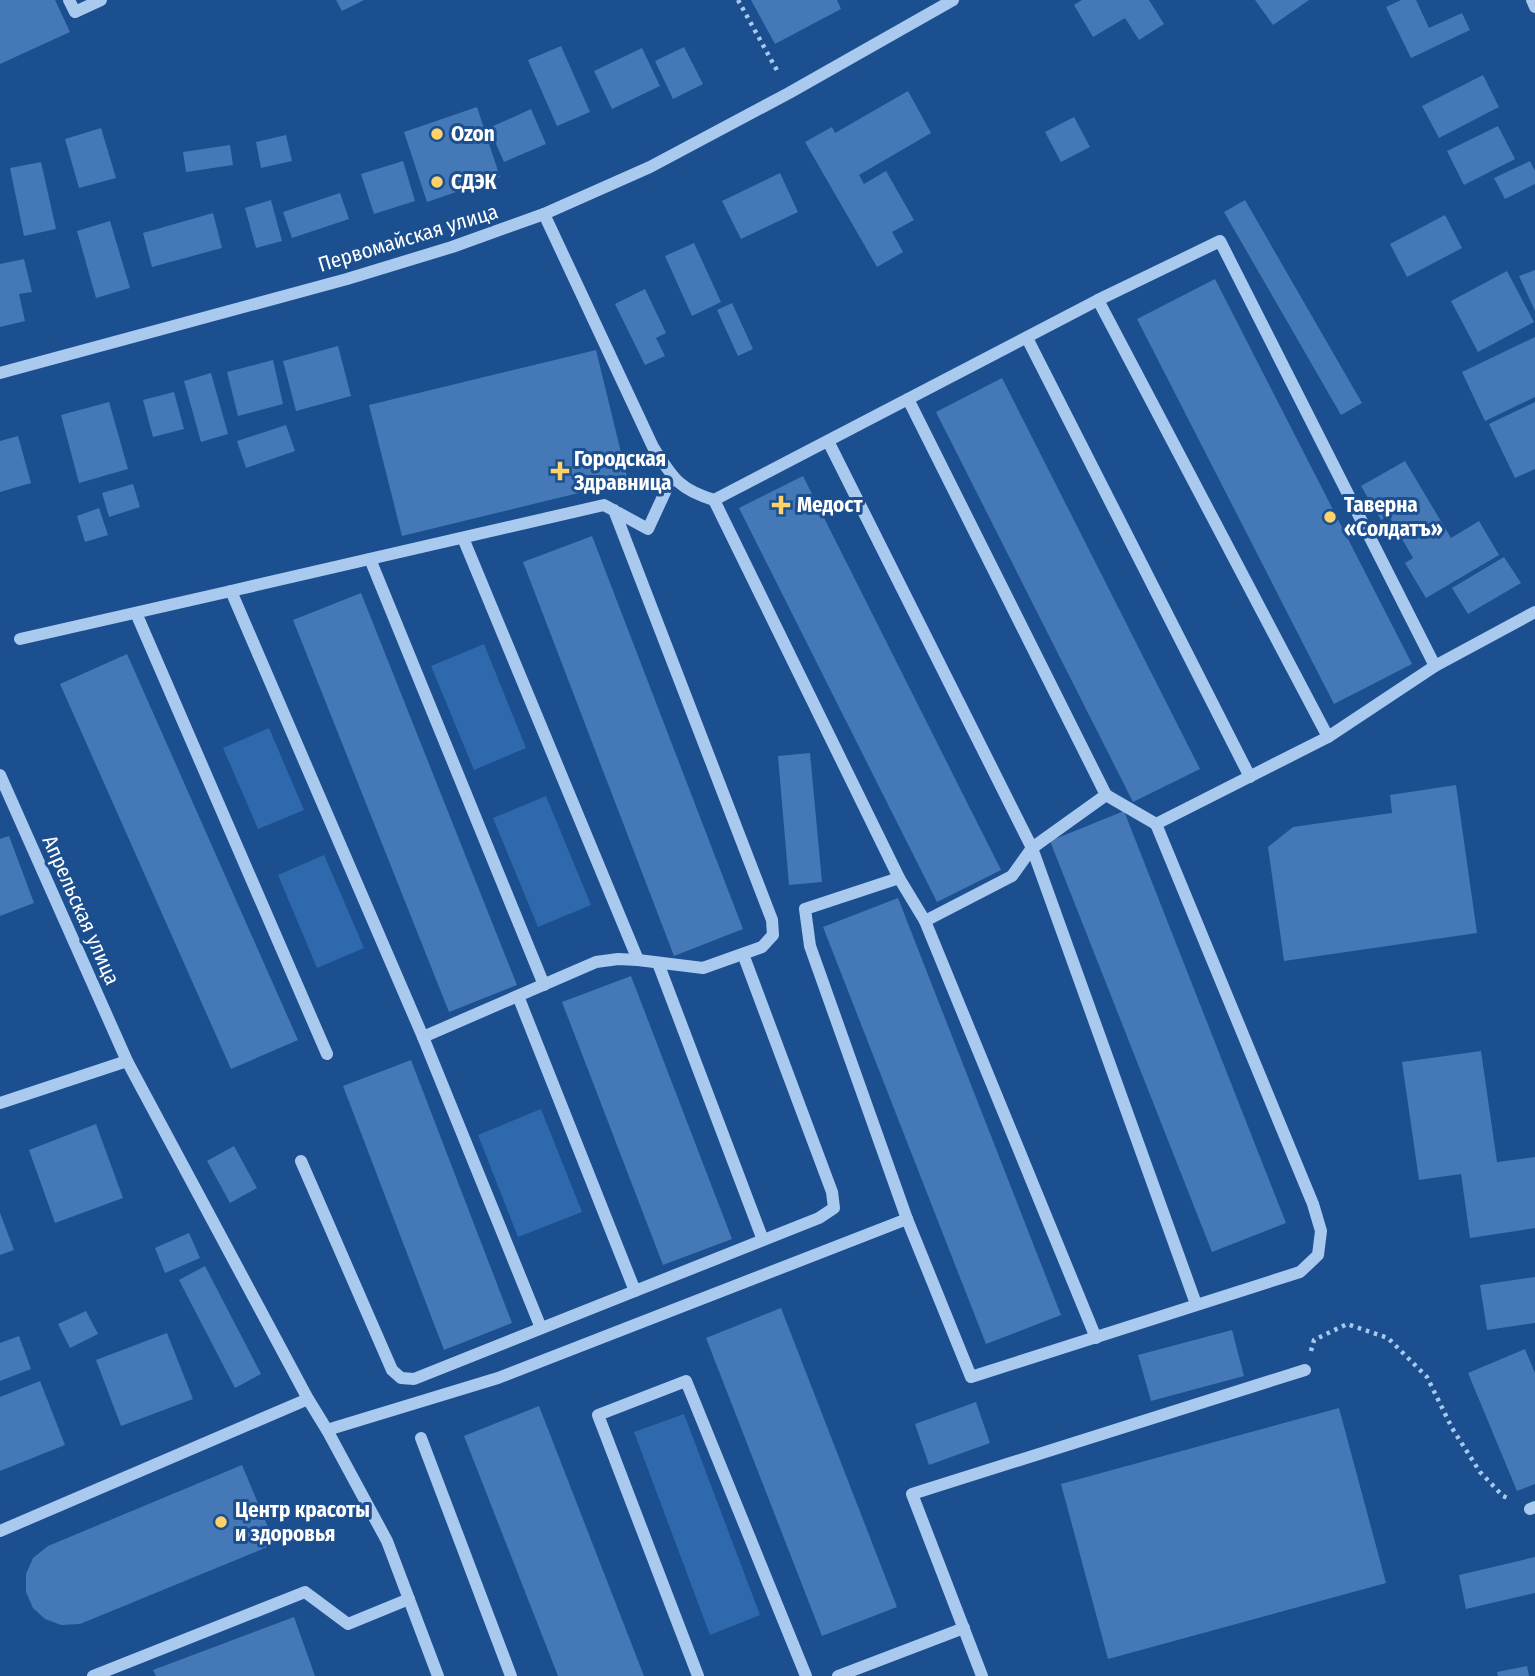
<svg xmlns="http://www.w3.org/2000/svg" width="1535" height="1676" font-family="'Fira Sans Condensed',sans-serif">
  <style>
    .green { fill: #2e69ad }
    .building { fill: #4478b7 }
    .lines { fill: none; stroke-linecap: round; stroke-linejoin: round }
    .path { stroke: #a9c9ee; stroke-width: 4.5; stroke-dasharray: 3.5 5; stroke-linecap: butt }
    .minor { stroke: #a9c9ee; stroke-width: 12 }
    .poi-dot { fill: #ffd166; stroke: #1b4f8f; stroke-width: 2.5 }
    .labels { text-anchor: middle; stroke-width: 6; stroke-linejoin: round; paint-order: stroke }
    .poi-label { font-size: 21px; font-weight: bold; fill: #fff; stroke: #1b4f8f; text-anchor: start }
    .street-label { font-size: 21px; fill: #fff; stroke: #1b4f8f }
  </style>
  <rect width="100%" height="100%" fill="#1b4f8f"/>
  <g class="green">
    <path d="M 484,644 L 526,748 L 474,770 L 431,666 Z"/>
    <path d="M 269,728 L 304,810 L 258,829 L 223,748 Z"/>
    <path d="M 546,796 L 591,905 L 538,927 L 493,818 Z"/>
    <path d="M 324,855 L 364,948 L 317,968 L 278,875 Z"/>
    <path d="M 541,1109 L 582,1212 L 518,1237 L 478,1135 Z"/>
    <path d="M 684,1414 L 760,1615 L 710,1635 L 634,1432 Z"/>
  </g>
  <g class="building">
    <path d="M 0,0 L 55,0 L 70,32 L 0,64 Z"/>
    <path d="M 336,0 L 364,0 L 342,11 Z"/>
    <path d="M 751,0 L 837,0 L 841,9 L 775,44 Z"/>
    <path d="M 1082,0 L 1149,0 L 1164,24 L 1139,40 L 1125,18 L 1093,37 L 1074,5 Z"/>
    <path d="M 1255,0 L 1309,0 L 1273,25 Z"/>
    <path d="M 1401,0 L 1416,0 L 1429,28 L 1462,13 L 1470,30 L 1411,58 L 1386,7 Z"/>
    <path d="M 561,46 L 590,112 L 557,126 L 528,60 Z"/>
    <path d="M 684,47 L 703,84 L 673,99 L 655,61 Z"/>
    <path d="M 642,48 L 660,86 L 612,109 L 594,71 Z"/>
    <path d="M 1483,75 L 1499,107 L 1439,138 L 1422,106 Z"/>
    <path d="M 908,91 L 931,133 L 859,175 L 864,184 L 886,171 L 914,220 L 892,232 L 903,252 L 877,267 L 805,142 L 832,127 L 835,133 Z"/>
    <path d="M 477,107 L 500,177 L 427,202 L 404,132 Z"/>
    <path d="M 531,109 L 546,144 L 504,162 L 489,128 Z"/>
    <path d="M 1074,117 L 1090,147 L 1061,162 L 1045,132 Z"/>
    <path d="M 1498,126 L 1515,159 L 1464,185 L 1447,151 Z"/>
    <path d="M 101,128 L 116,178 L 79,188 L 65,139 Z"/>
    <path d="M 286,135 L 292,161 L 261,168 L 256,142 Z"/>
    <path d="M 230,145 L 233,165 L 186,172 L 183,152 Z"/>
    <path d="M 403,161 L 415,201 L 374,214 L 361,174 Z"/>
    <path d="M 1530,161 L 1535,171 L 1535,184 L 1505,199 L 1494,178 Z"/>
    <path d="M 41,162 L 56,229 L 24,236 L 10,168 Z"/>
    <path d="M 780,173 L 798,212 L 741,239 L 722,201 Z"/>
    <path d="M 340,193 L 349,219 L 292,238 L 283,212 Z"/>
    <path d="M 271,200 L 282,241 L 256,248 L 245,208 Z"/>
    <path d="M 1245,200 L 1362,403 L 1341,415 L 1224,212 Z"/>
    <path d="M 213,213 L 222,248 L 152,267 L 143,233 Z"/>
    <path d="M 1445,215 L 1462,248 L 1407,277 L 1390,244 Z"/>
    <path d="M 110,221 L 130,288 L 96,298 L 77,231 Z"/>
    <path d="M 694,243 L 721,302 L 692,316 L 665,256 Z"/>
    <path d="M 24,259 L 32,292 L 19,294 L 25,321 L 0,327 L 0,264 Z"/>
    <path d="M 1535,270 L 1535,311 L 1519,276 Z"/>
    <path d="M 1507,271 L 1534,322 L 1478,352 L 1451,301 Z"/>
    <path d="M 1215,279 L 1412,664 L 1334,704 L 1137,319 Z"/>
    <path d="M 645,289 L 666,333 L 656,338 L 665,356 L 645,365 L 615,304 Z"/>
    <path d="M 732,303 L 753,349 L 738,356 L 717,310 Z"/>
    <path d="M 1535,337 L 1535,397 L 1485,421 L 1462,372 Z"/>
    <path d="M 338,346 L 351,396 L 296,411 L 283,361 Z"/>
    <path d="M 596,350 L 628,481 L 402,536 L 369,405 Z"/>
    <path d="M 273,360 L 283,404 L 238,416 L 227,372 Z"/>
    <path d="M 211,373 L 228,434 L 201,442 L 184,381 Z"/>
    <path d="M 1002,378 L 1200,769 L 1133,802 L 936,412 Z"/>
    <path d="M 174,392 L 184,429 L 153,437 L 143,400 Z"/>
    <path d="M 109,402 L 128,469 L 79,483 L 61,415 Z"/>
    <path d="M 1535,402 L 1535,469 L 1515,478 L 1489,424 Z"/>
    <path d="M 286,425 L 295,451 L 246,468 L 237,441 Z"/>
    <path d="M 18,436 L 31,483 L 0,492 L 0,441 Z"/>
    <path d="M 1405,461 L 1451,538 L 1479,521 L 1499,555 L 1426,598 L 1405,563 L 1413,558 L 1389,516 L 1381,520 L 1361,486 Z"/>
    <path d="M 803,476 L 1001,870 L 937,902 L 739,508 Z"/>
    <path d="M 133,484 L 140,507 L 109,517 L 102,493 Z"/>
    <path d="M 99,508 L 108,535 L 85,542 L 77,516 Z"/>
    <path d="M 592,536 L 743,929 L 674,956 L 523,562 Z"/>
    <path d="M 1504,557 L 1521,583 L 1468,614 L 1452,588 Z"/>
    <path d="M 361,593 L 517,985 L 449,1012 L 293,620 Z"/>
    <path d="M 127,654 L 298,1040 L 231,1069 L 60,684 Z"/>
    <path d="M 810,753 L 822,882 L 789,885 L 778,756 Z"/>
    <path d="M 1456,785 L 1477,933 L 1284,961 L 1268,847 L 1293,827 L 1392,813 L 1390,795 Z"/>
    <path d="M 1124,811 L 1286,1223 L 1212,1252 L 1050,841 Z"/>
    <path d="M 9,836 L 34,903 L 0,916 L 0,839 Z"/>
    <path d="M 898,898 L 1061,1315 L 986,1344 L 823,927 Z"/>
    <path d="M 631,976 L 732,1239 L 663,1265 L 562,1002 Z"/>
    <path d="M 1481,1051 L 1497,1162 L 1535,1157 L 1535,1228 L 1470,1238 L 1461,1174 L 1419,1180 L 1402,1062 Z"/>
    <path d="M 411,1060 L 512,1323 L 444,1350 L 343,1086 Z"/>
    <path d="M 96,1124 L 123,1198 L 55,1223 L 29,1150 Z"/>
    <path d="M 234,1146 L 257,1188 L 230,1203 L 207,1161 Z"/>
    <path d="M 0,1213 L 14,1250 L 0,1255 Z"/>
    <path d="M 189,1233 L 200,1258 L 165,1273 L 155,1248 Z"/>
    <path d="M 205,1266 L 261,1374 L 235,1388 L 179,1280 Z"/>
    <path d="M 1535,1277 L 1535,1323 L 1487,1330 L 1480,1285 Z"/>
    <path d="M 781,1308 L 897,1607 L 822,1636 L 706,1338 Z"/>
    <path d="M 86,1311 L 98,1334 L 70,1348 L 58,1324 Z"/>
    <path d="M 1232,1330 L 1244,1376 L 1151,1401 L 1138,1355 Z"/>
    <path d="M 167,1333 L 193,1399 L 121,1426 L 96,1360 Z"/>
    <path d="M 19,1336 L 31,1369 L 0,1381 L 0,1343 Z"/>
    <path d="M 1525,1349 L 1535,1373 L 1535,1484 L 1517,1491 L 1468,1373 Z"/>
    <path d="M 40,1381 L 65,1445 L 0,1471 L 0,1397 Z"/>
    <path d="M 976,1402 L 990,1443 L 929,1465 L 915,1424 Z"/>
    <path d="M 539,1406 L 644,1676 L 558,1676 L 464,1436 Z"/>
    <path d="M 1339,1408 L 1386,1583 L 1108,1659 L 1061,1484 Z"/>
    <path d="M 242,1465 L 275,1544 L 80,1624 L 61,1625 L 45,1619 L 33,1608 L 26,1592 L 26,1574 L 33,1558 L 48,1546 Z"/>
    <path d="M 1535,1557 L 1535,1593 L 1466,1609 L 1459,1575 Z"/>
    <path d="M 294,1617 L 315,1676 L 156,1676 L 153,1670 Z"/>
    <path d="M 1527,1666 L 1529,1676 L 1498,1676 L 1497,1672 Z"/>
  </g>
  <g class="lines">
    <g class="path">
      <path d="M 738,0 L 779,74"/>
      <path d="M 1311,1351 L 1314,1340 L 1347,1324 L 1388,1338 L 1427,1377 L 1452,1428 L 1480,1472 L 1503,1496 L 1510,1499"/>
    </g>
    <g class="minor">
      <path d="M 69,0 L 75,12 L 101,0"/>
      <path d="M 1532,0 L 1535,7"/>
      <path d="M 544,214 L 653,447 C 673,478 678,489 714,500 L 1098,300 L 1220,241 L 1435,666"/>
      <path d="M 1098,300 L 1328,737"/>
      <path d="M 1027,338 L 1250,777"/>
      <path d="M 0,373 L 347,279 L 452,247 L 544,214 L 650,167 L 789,93 L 953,0"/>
      <path d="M 908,399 L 1106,795"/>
      <path d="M 828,441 L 1032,848 L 1196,1304"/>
      <path d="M 714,500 L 899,878 L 925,921 L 1012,876 L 1032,848 L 1106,795 L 1156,824 L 1328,737 L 1435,666 L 1535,612"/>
      <path d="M 614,510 L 772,920 L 773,935 L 762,947 L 703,968 L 638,960 L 618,959 L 596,962 L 423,1037 L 231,591 L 604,505 L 648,529 L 672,477"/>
      <path d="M 463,538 L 638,960"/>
      <path d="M 370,559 L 544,985"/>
      <path d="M 136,613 L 327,1054"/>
      <path d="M 20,639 L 231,591"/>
      <path d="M 0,775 L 127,1061 L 308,1399 L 327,1430 L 387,1541 L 438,1676"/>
      <path d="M 899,878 L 805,909 L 810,946 L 907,1219 L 971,1377 L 1300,1272 L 1318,1255 L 1321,1231 L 1313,1204 L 1156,824"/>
      <path d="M 925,921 L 1096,1338"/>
      <path d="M 658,963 L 763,1240"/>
      <path d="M 518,996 L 635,1291 L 819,1218 L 834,1208 L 832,1192 L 743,954"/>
      <path d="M 423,1037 L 541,1328"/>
      <path d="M 0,1103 L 127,1061"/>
      <path d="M 301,1161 L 392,1370 L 401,1378 L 414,1379 L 635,1291"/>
      <path d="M 327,1430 L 498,1378 L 907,1219"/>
      <path d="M 421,1438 L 511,1676"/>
      <path d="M 1530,1509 L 1535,1507"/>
      <path d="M 0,1531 L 308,1399"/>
      <path d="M 93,1676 L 305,1592 L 348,1624 L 409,1599"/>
      <path d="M 698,1676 L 598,1415 L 686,1381 L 806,1676"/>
      <path d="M 838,1676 L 964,1628"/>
      <path d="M 982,1676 L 912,1494 L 1305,1370"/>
    </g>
  </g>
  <g class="poi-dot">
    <circle cx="437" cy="134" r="7"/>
    <circle cx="437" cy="182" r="7"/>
    <path d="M556.5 460.5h7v7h7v7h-7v7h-7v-7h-7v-7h7z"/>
    <path d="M777.5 494.5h7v7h7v7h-7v7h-7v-7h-7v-7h7z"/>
    <circle cx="1330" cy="517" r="7"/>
    <circle cx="221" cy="1522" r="7"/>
  </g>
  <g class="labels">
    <g class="poi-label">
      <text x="451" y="141">Ozon</text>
      <text x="451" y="189">СДЭК</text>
      <text x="574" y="466">Городская<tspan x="574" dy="24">Здравница</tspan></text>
      <text x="797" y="512">Медост</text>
      <text x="1344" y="512">Таверна<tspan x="1344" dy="24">«Солдатъ»</tspan></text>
      <text x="235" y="1517">Центр красоты<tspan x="235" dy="24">и здоровья</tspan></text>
    </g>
    <g class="street-label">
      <text transform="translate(408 238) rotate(-17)" y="7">Первомайская улица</text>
      <text transform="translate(81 910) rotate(66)" y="7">Апрельская улица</text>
    </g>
  </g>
</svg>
